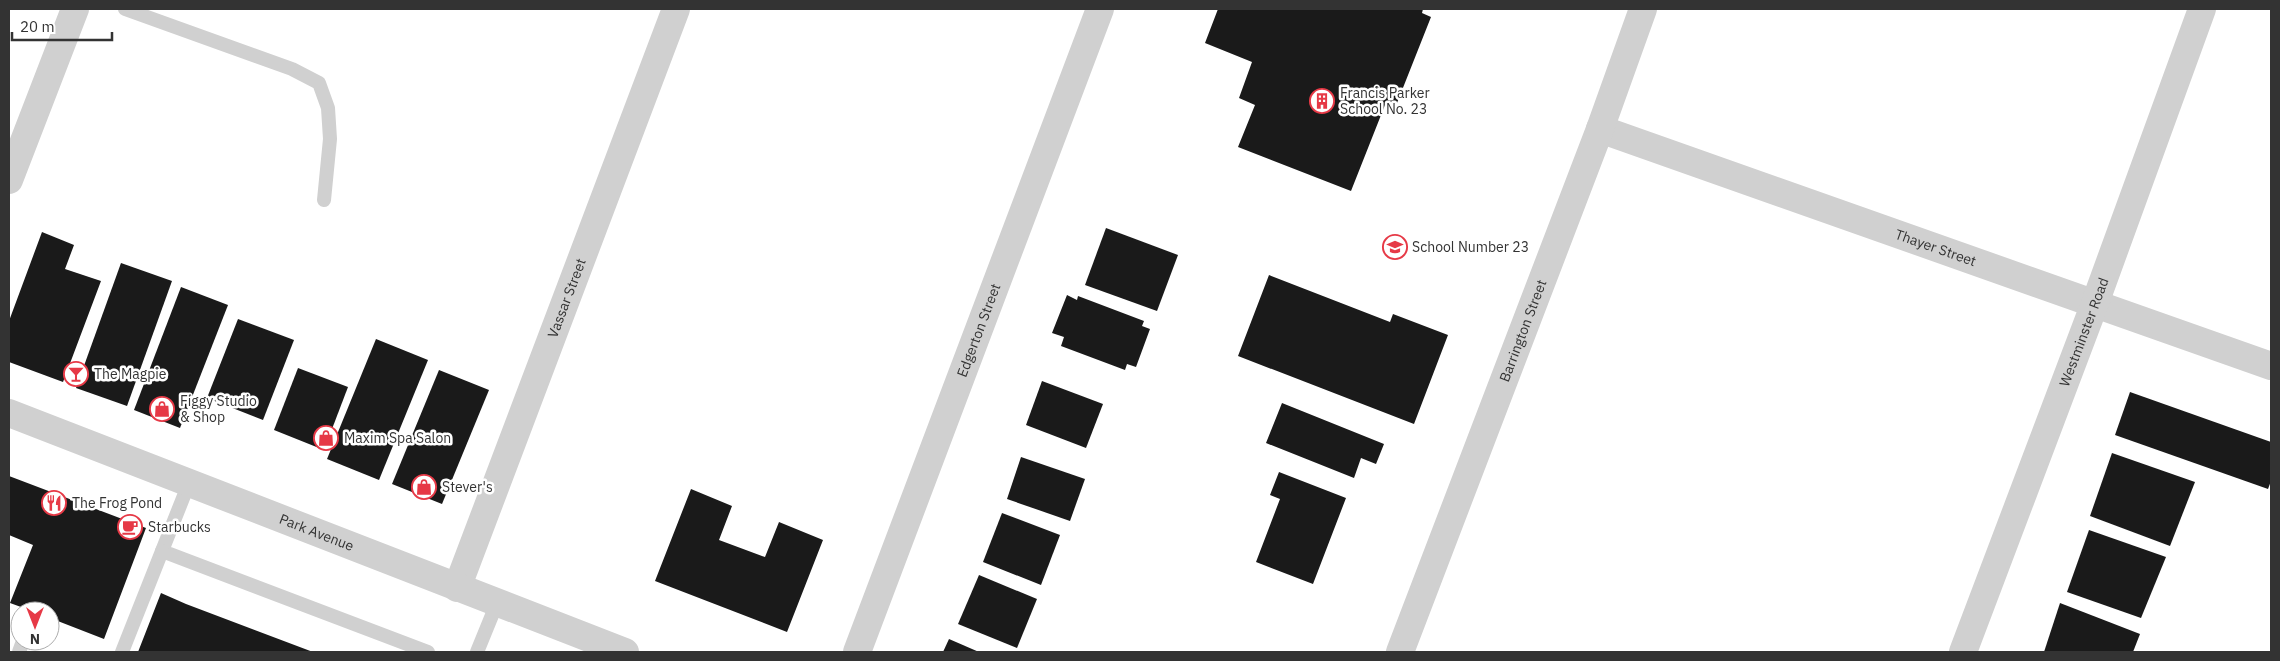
<svg xmlns="http://www.w3.org/2000/svg" width="2280" height="661" font-family="'IBM Plex Sans',sans-serif">
  <style>
    .building { fill: #1a1a1a }
    .lines { fill: none; stroke-linecap: round; stroke-linejoin: round }
    .service { stroke: #d0d0d0; stroke-width: 14 }
    .minor { stroke: #d0d0d0; stroke-width: 28 }
    .tertiary { stroke: #d0d0d0; stroke-width: 28 }
    .labels { text-anchor: middle; stroke-width: 5; stroke-linejoin: round; paint-order: stroke }
    .poi-label { font-size: 14px; fill: #333; stroke: #fff; text-anchor: start }
    .street-label { font-size: 14px; fill: #333; stroke: #fff }
  </style>
  <rect width="100%" height="100%" fill="#fff"/>
  <g class="building">
    <path d="M 1218,9 L 1423,9 L 1422,13 L 1431,17 L 1395,108 L 1385,105 L 1351,191 L 1238,147 L 1255,105 L 1239,98 L 1252,62 L 1205,43 Z"/>
    <path d="M 1106,228 L 1178,255 L 1157,311 L 1085,285 Z"/>
    <path d="M 42,232 L 74,245 L 65,269 L 101,281 L 63,382 L 9,362 L 9,321 Z"/>
    <path d="M 121,263 L 172,281 L 127,406 L 76,388 Z"/>
    <path d="M 1269,275 L 1390,322 L 1393,314 L 1448,335 L 1414,424 L 1238,356 Z"/>
    <path d="M 181,287 L 228,305 L 180,428 L 134,410 Z"/>
    <path d="M 1067,295 L 1077,300 L 1078,296 L 1144,321 L 1142,326 L 1150,329 L 1136,367 L 1127,364 L 1125,370 L 1061,346 L 1064,337 L 1052,333 Z"/>
    <path d="M 238,319 L 294,340 L 263,420 L 207,398 Z"/>
    <path d="M 376,339 L 428,360 L 379,480 L 327,459 Z"/>
    <path d="M 298,368 L 348,387 L 324,450 L 274,430 Z"/>
    <path d="M 439,370 L 489,390 L 442,504 L 392,484 Z"/>
    <path d="M 1042,381 L 1103,404 L 1086,448 L 1026,425 Z"/>
    <path d="M 2130,392 L 2271,442 L 2271,481 L 2268,489 L 2115,435 Z"/>
    <path d="M 1282,403 L 1384,444 L 1376,464 L 1361,458 L 1354,478 L 1266,443 Z"/>
    <path d="M 2112,453 L 2195,482 L 2170,546 L 2090,516 Z"/>
    <path d="M 1021,457 L 1085,479 L 1070,521 L 1007,499 Z"/>
    <path d="M 1279,472 L 1346,498 L 1313,584 L 1256,562 L 1280,499 L 1270,495 Z"/>
    <path d="M 9,476 L 146,528 L 104,639 L 50,618 L 50,611 L 32,611 L 10,603 L 33,545 L 9,535 Z"/>
    <path d="M 691,489 L 732,506 L 719,540 L 765,557 L 779,522 L 823,540 L 787,632 L 655,581 Z"/>
    <path d="M 1002,513 L 1060,535 L 1041,585 L 983,562 Z"/>
    <path d="M 2089,530 L 2166,557 L 2141,618 L 2067,592 Z"/>
    <path d="M 979,575 L 1037,599 L 1017,648 L 958,624 Z"/>
    <path d="M 161,593 L 186,604 L 313,652 L 138,652 Z"/>
    <path d="M 2060,603 L 2140,634 L 2133,652 L 2044,652 Z"/>
    <path d="M 949,639 L 979,652 L 943,652 Z"/>
  </g>
  <g class="lines">
    <g class="service">
      <path d="M 125,9 L 292,69 L 319,83 L 328,108 L 330,139 L 324,200"/>
      <path d="M 189,483 L 162,551 L 428,652"/>
      <path d="M 19,652 L 23,641"/>
      <path d="M 122,652 L 162,551"/>
      <path d="M 477,652 L 497,603"/>
    </g>
    <g class="minor">
      <path id="s1" d="M 1600,129 L 2271,366"/>
      <path d="M 9,180 L 75,9"/>
      <path id="s2" d="M 457,588 L 676,9"/>
      <path id="s3" d="M 857,652 L 1100,9"/>
      <path id="s4" d="M 1400,652 L 1600,129 L 1643,9"/>
      <path id="s5" d="M 1963,652 L 2095,303 L 2202,9"/>
    </g>
    <path class="tertiary" id="s6" d="M 9,413 L 625,652"/>
  </g>
  <defs>
    <symbol id="building-ring" viewBox="-11 -11 22 22"><circle r="9.5" fill="#fff" stroke="#e63946" stroke-width="1.5"/><path d="M-4-6H4V6H1V3H-1V6H-4ZM-2.5-4.3h1.7v1.8h-1.7ZM.8-4.3h1.7v1.8H.8ZM-2.5-1h1.7V.8h-1.7ZM.8-1h1.7V.8H.8Z" fill="#e63946"/></symbol>
    <symbol id="school-ring" viewBox="-11 -11 22 22"><circle r="9.5" fill="#fff" stroke="#e63946" stroke-width="1.5"/><path d="M0-5L7-2L0 1L-7-2ZM-4 1L0 2.5L4 1V4Q0 6-4 4Z" fill="#e63946"/></symbol>
    <symbol id="bar-ring" viewBox="-11 -11 22 22"><circle r="9.5" fill="#fff" stroke="#e63946" stroke-width="1.5"/><path d="M-6-5H6L.8 .8V4.5H3.5V6h-7V4.5H-.8V.8Z" fill="#e63946"/></symbol>
    <symbol id="shop-ring" viewBox="-11 -11 22 22"><circle r="9.5" fill="#fff" stroke="#e63946" stroke-width="1.5"/><path d="M-5-2.5h2.3a2.7 3.5 0 0 1 5.4 0H5L5.5 6h-11ZM-1.5-2.5h3a1.5 2.3 0 0 0-3 0Z" fill="#e63946"/></symbol>
    <symbol id="restaurant-ring" viewBox="-11 -11 22 22"><circle r="9.5" fill="#fff" stroke="#e63946" stroke-width="1.5"/><path d="M-5-6h1v4h1v-4h1v4h1v-4h1v5L-1.5 .5V6h-2V.5L-5-1ZM5-6V6H3V1.5H1.5Q1.5-4 5-6Z" fill="#e63946"/></symbol>
    <symbol id="cafe-ring" viewBox="-11 -11 22 22"><circle r="9.5" fill="#fff" stroke="#e63946" stroke-width="1.5"/><path d="M-5.5-4.5H6V0H3Q3 3.5 0 3.5H-2.5Q-5.5 3.5-5.5 0ZM3-3.2v2h1.7v-2ZM-6 4.5H4V6H-6Z" fill="#e63946"/></symbol>
  </defs>
  <g fill-rule="evenodd">
    <use href="#building-ring" x="1308" y="87" width="28" height="28"/>
    <use href="#school-ring" x="1381" y="233" width="28" height="28"/>
    <use href="#bar-ring" x="62" y="360" width="28" height="28"/>
    <use href="#shop-ring" x="148" y="395" width="28" height="28"/>
    <use href="#shop-ring" x="312" y="424" width="28" height="28"/>
    <use href="#shop-ring" x="410" y="473" width="28" height="28"/>
    <use href="#restaurant-ring" x="40" y="489" width="28" height="28"/>
    <use href="#cafe-ring" x="116" y="513" width="28" height="28"/>
  </g>
  <g class="labels">
    <g class="poi-label">
      <text x="1340" y="98">Francis Parker<tspan x="1340" dy="16">School No. 23</tspan></text>
      <text x="1412" y="252">School Number 23</text>
      <text x="94" y="379">The Magpie</text>
      <text x="180" y="406">Figgy Studio<tspan x="180" dy="16">&amp; Shop</tspan></text>
      <text x="344" y="443">Maxim Spa Salon</text>
      <text x="442" y="492">Stever's</text>
      <text x="72" y="508">The Frog Pond</text>
      <text x="148" y="532">Starbucks</text>
    </g>
    <g class="street-label">
      <text dy="5" stroke="none"><textPath href="#s1" startOffset="356">Thayer Street</textPath></text>
      <text dy="5" stroke="none"><textPath href="#s2" startOffset="310">Vassar Street</textPath></text>
      <text dy="5" stroke="none"><textPath href="#s3" startOffset="344">Edgerton Street</textPath></text>
      <text dy="5" stroke="none"><textPath href="#s4" startOffset="344">Barrington Street</textPath></text>
      <text dy="5" stroke="none"><textPath href="#s5" startOffset="342">Westminster Road</textPath></text>
      <text dy="5" stroke="none"><textPath href="#s6" startOffset="330">Park Avenue</textPath></text>
    </g>
  </g>
  <rect width="2280" height="661" fill="none" stroke="#333333" stroke-width="20"/>
  <g transform="translate(35 626) rotate(180)"><circle r="24" fill="#ffffff" stroke="#adadad"/>
  <path d="M0-4L9 19L0 12L-9 19Z" fill="#e63946"/>
  <text y="-8" font-size="14" font-weight="bold" text-anchor="middle" fill="#333333">N</text>
  </g>
  <path d="M12 32v8h100v-8" fill="none" stroke="#333333" stroke-width="2.5"/>
  <text x="20" y="32" font-size="15" fill="#333333" stroke="#ffffff" stroke-width="4" paint-order="stroke">20 m</text>
</svg>
